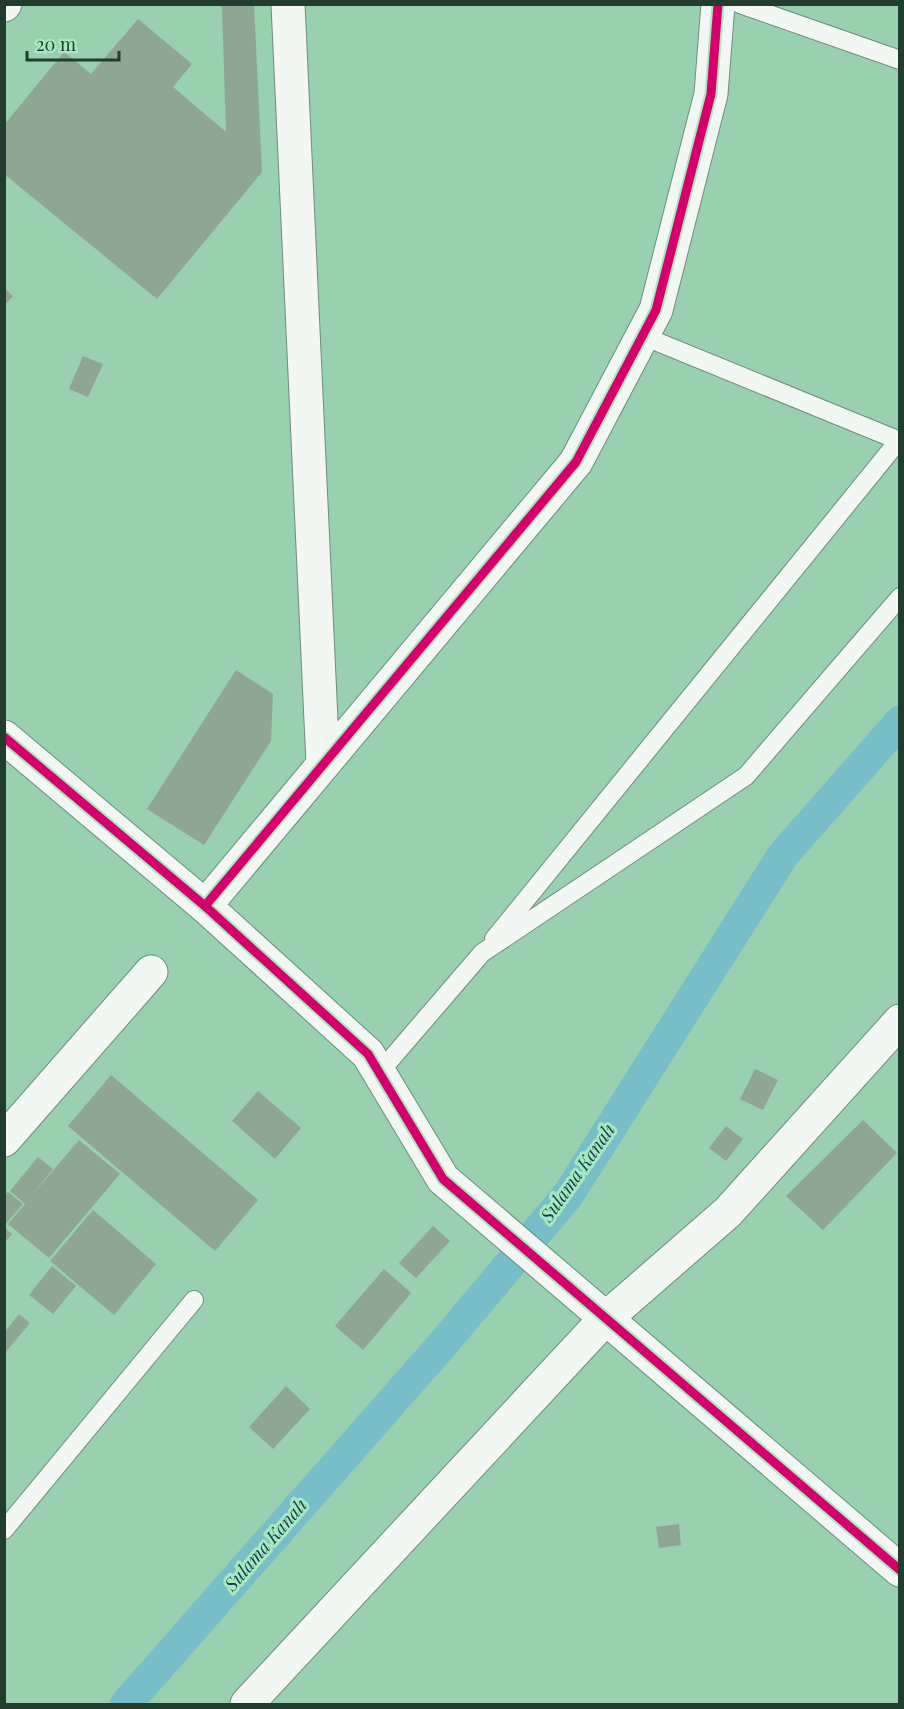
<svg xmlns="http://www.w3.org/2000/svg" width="904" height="1709" font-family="'Playfair Display',serif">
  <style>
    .built { fill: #98d0b0 }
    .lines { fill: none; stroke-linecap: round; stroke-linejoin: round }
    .canal { stroke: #77bec8; stroke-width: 32 }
    .building { fill: #8ea692 }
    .service-casing { stroke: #708d7d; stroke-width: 20 }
    .minor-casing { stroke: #708d7d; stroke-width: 35 }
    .tertiary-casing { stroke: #708d7d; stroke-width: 35 }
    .service { stroke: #f2f7f4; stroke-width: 18 }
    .minor { stroke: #f2f7f4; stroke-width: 33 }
    .tertiary { stroke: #f2f7f4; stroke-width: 33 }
    .cycleway-casing { stroke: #a6e8c1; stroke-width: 13 }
    .cycleway { stroke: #d6006c; stroke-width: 9 }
    .labels { text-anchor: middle; stroke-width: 6; stroke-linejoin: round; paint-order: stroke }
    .water-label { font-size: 18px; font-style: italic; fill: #143c47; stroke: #a6e8c1 }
  </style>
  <rect width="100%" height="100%" fill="#a8cbb7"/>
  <rect class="built" x="5" y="5" width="894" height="1699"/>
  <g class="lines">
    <path class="canal" d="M 126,1704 L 442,1345 L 568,1195 L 783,855 L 900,722"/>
  </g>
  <g class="building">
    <path d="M 219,4 L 254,4 L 262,172 L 157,299 L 4,174 L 4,125 L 64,52 L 91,74 L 138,19 L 192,64 L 173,87 L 226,132 L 222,7 Z"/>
    <path d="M 4,288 L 13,296 L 4,306 Z"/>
    <path d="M 83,356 L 103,364 L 88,397 L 69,389 Z"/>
    <path d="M 236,670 L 273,694 L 271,741 L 204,845 L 147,809 Z"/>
    <path d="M 755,1069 L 778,1080 L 763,1110 L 740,1099 Z"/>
    <path d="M 111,1075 L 258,1200 L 215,1251 L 68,1126 Z"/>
    <path d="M 258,1091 L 301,1128 L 275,1159 L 232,1121 Z"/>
    <path d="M 863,1120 L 897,1153 L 823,1230 L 786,1196 Z"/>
    <path d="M 726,1126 L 743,1139 L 726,1161 L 709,1148 Z"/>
    <path d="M 79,1140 L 120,1174 L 49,1258 L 8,1224 L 25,1204 L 10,1191 L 38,1157 L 53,1169 L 27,1201 Z"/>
    <path d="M 8,1192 L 23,1204 L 4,1226 L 4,1196 Z"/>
    <path d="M 93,1210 L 156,1264 L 114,1315 L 50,1261 Z"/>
    <path d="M 433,1226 L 450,1241 L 416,1278 L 399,1263 Z"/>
    <path d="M 4,1227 L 12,1234 L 4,1243 Z"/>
    <path d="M 52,1266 L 76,1286 L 53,1314 L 29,1295 Z"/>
    <path d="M 384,1269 L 411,1293 L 363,1350 L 335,1326 Z"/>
    <path d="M 19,1314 L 30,1323 L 4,1354 L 4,1333 Z"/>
    <path d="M 286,1386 L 310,1409 L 273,1449 L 249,1427 Z"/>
    <path d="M 679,1524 L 681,1545 L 659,1548 L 656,1527 Z"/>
  </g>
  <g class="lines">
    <defs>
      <g id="service">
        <path d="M 740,4 L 900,60"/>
        <path d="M 643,336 L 900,441"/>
        <path d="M 494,939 L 900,439"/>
        <path d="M 379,1073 L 482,953 L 746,776 L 900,597"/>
        <path d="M 4,1530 L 194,1300"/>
      </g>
      <g id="minor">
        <path d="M 4,737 L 205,906 L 368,1054 L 443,1179 L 900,1570"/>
        <path d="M 4,1140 L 151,972"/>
        <path d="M 247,1704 L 605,1319 L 728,1212 L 900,1021"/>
      </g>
      <g id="tertiary">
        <path d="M 288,4 L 323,764"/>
        <path d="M 4,5 L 5,4"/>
        <path d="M 205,906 L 576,462 L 656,310 L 711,94 L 718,4"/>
      </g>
    </defs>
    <use href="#service" class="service-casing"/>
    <use href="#minor" class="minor-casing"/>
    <use href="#tertiary" class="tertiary-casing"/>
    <use href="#service" class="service"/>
    <use href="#minor" class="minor"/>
    <use href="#tertiary" class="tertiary"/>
    <defs>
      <g id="cycleway">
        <path d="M 4,737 L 205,906 L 368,1054 L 443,1179 L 900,1570"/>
        <path d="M 205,906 L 576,462 L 656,310 L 711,94 L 718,4"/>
      </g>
    </defs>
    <use href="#cycleway" class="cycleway-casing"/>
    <use href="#cycleway" class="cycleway"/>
  </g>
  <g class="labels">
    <g class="water-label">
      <text transform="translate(578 1173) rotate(-55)" y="6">Sulama Kanalı</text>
      <text transform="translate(266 1545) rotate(-49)" y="6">Sulama Kanalı</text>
    </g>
  </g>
  <rect width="904" height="1709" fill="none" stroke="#223d2e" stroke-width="12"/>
  <path d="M27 51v9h92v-9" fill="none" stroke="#223d2e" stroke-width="3"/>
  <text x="36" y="51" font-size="18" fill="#223d2e" stroke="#a6e8c1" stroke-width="4.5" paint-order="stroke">20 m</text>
</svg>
